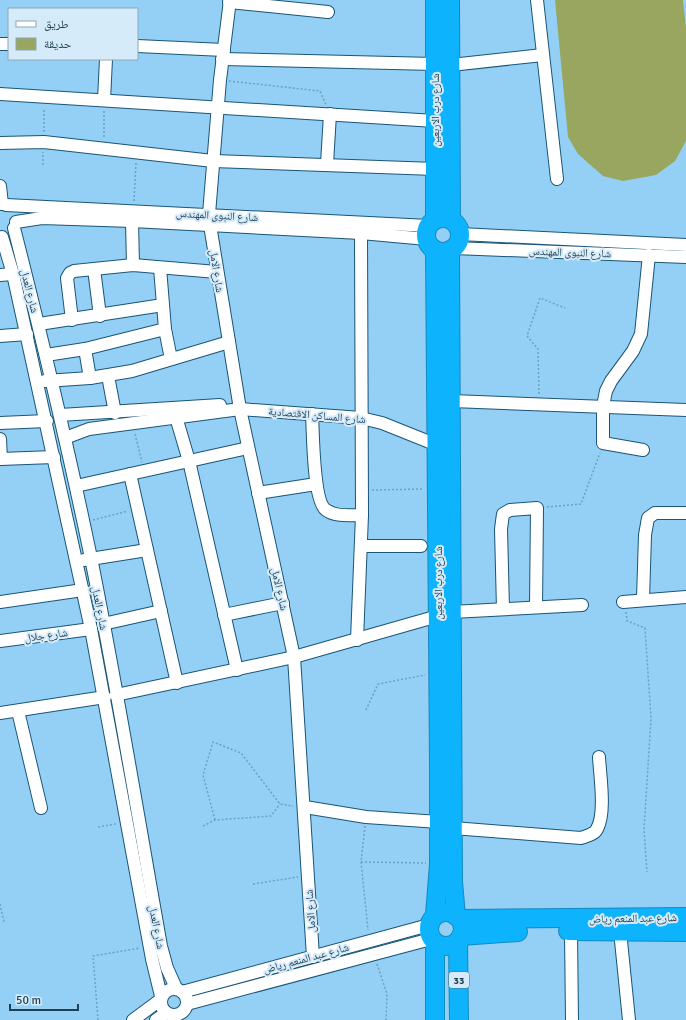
<svg xmlns="http://www.w3.org/2000/svg" width="686" height="1020" font-family="Signika,'Noto Naskh Arabic',sans-serif">
  <style>
    .green { fill: #99a65f }
    .lines { fill: none; stroke-linecap: round; stroke-linejoin: round }
    .minor-casing { stroke: #185576; stroke-width: 14 }
    .highway-casing { stroke: #138ac1; stroke-width: 20 }
    .path { stroke: #6d9fbf; stroke-width: 1.5; stroke-dasharray: 2 2; stroke-linecap: butt }
    .minor { stroke: #fff; stroke-width: 12 }
    .highway { stroke: #0db3fd; stroke-width: 18 }
    .labels { text-anchor: middle; stroke-width: 4; stroke-linejoin: round; paint-order: stroke }
    .shield { fill: #d6ebfa; stroke: #567384; stroke-width: 1 }
    .shield-label { font-size: 10px; font-weight: bold; fill: #1f3f52 }
    .street-label { font-size: 11px; fill: #1f3f52; stroke: #d6ebfa }
  </style>
  <rect width="100%" height="100%" fill="#94d0f6"/>
  <path class="green" d="M 555,0 L 683,0 L 686,28 L 686,141 L 675,161 L 656,175 L 623,181 L 603,176 L 578,154 L 568,137 Z"/>
  <g class="lines">
    <defs>
      <g id="minor">
        <path d="M 537,0 L 557,179"/>
        <path d="M 229,2 L 328,12"/>
        <path d="M 0,44 L 9,44"/>
        <path d="M 137,46 L 224,50"/>
        <path d="M 222,59 L 435,64"/>
        <path d="M 451,65 L 543,55"/>
        <path d="M 0,94 L 435,121"/>
        <path d="M 104,100 L 106,59"/>
        <path d="M 0,143 L 44,142 L 213,161 L 435,169"/>
        <path d="M 327,164 L 330,114"/>
        <path d="M 0,186 L 2,204"/>
        <path d="M 6,205 L 429,226"/>
        <path d="M 209,214 L 220,80 L 230,0"/>
        <path d="M 132,221 L 133,265"/>
        <path d="M 16,222 L 42,218 L 132,221 L 361,233 L 427,239"/>
        <path d="M 210,225 L 240,409 L 294,657 L 313,957"/>
        <path d="M 14,228 C 42,338 68,447 91,558 C 117,687 138,817 161,946 L 167,968 L 176,988"/>
        <path d="M 460,234 L 686,245"/>
        <path d="M 2,237 L 13,274 L 91,629 L 152,959 L 161,996"/>
        <path d="M 454,248 L 686,257"/>
        <path d="M 94,269 L 100,316"/>
        <path d="M 0,275 L 13,274"/>
        <path d="M 72,320 L 67,278 L 70,273 L 74,271 L 133,265 L 217,272"/>
        <path d="M 39,324 L 163,305"/>
        <path d="M 165,329 L 171,359"/>
        <path d="M 0,336 L 27,334"/>
        <path d="M 85,349 L 90,378"/>
        <path d="M 46,355 L 85,349 L 165,329 L 160,268"/>
        <path d="M 108,376 L 115,413"/>
        <path d="M 45,381 L 90,378 L 132,371 L 229,342"/>
        <path d="M 452,401 L 686,410"/>
        <path d="M 312,414 C 313,431 313,501 326,510 C 336,517 350,515 362,515"/>
        <path d="M 60,415 L 220,405"/>
        <path d="M 176,417 L 189,461 L 237,670"/>
        <path d="M 0,423 L 47,421"/>
        <path d="M 65,438 L 89,429 L 240,409 L 361,418 L 382,423 L 437,445"/>
        <path d="M 0,439 L 1,459"/>
        <path d="M 643,450 L 603,443 L 603,406 L 606,391 L 611,381 L 633,351 L 641,334 L 649,255"/>
        <path d="M 0,459 L 54,457"/>
        <path d="M 130,474 L 177,683"/>
        <path d="M 76,486 L 248,448"/>
        <path d="M 258,493 L 316,484"/>
        <path d="M 361,546 L 421,546"/>
        <path d="M 84,560 L 147,550"/>
        <path d="M 643,599 L 645,535 L 648,518 L 655,513 L 686,513"/>
        <path d="M 0,602 L 83,590"/>
        <path d="M 623,602 L 686,597"/>
        <path d="M 503,609 L 501,529 L 503,514 L 510,510 L 537,508 L 536,607"/>
        <path d="M 224,615 L 283,603"/>
        <path d="M 103,624 L 161,611"/>
        <path d="M 357,640 L 362,515 L 361,233"/>
        <path d="M 0,641 L 91,629"/>
        <path d="M 116,695 L 294,657 L 452,612 L 582,605"/>
        <path d="M 18,711 L 41,808"/>
        <path d="M 0,713 L 105,697"/>
        <path d="M 305,807 L 366,817 L 439,822"/>
        <path d="M 453,828 L 581,838 C 586,836 594,835 597,829 C 606,813 600,776 599,757"/>
        <path d="M 571,931 L 572,1020"/>
        <path d="M 620,931 L 629,1020"/>
        <circle cx="174" cy="1002" r="13"/>
        <path d="M 182,992 L 429,925"/>
        <path d="M 187,1004 L 431,939"/>
        <path d="M 133,1020 L 160,1000"/>
        <path d="M 156,1020 L 166,1013"/>
      </g>
      <g id="highway">
        <path d="M 435,0 L 435,220"/>
        <path d="M 450,0 L 451,219"/>
        <circle cx="443" cy="235" r="17"/>
        <path d="M 450,250 L 453,882 L 456,916"/>
        <circle cx="446" cy="929" r="17"/>
        <path d="M 435,915 L 439,864 L 439,763 L 435,250"/>
        <path d="M 460,919 L 686,917"/>
        <path d="M 568,931 L 686,932"/>
        <path d="M 461,936 L 518,932"/>
        <path d="M 458,941 L 459,1020"/>
        <path d="M 435,943 L 435,1020"/>
      </g>
    </defs>
    <use href="#minor" class="minor-casing"/>
    <use href="#highway" class="highway-casing"/>
    <g class="path">
      <path d="M 229,81 L 320,91 L 326,105"/>
      <path d="M 104,111 L 104,139"/>
      <path d="M 44,132 L 44,108"/>
      <path d="M 43,165 L 43,152"/>
      <path d="M 134,201 L 136,163"/>
      <path d="M 539,394 L 538,349 L 527,336 L 540,298 L 565,308"/>
      <path d="M 135,434 L 142,462"/>
      <path d="M 372,490 L 424,489"/>
      <path d="M 547,507 L 581,504 L 600,453"/>
      <path d="M 93,520 L 128,511"/>
      <path d="M 626,612 L 627,621 L 645,628 L 651,718 L 644,830 L 647,872"/>
      <path d="M 366,710 L 378,684 L 425,675"/>
      <path d="M 215,820 L 203,775 L 213,742 L 241,753 L 280,804 L 293,806"/>
      <path d="M 203,826 L 215,820 L 271,816 L 280,804"/>
      <path d="M 365,826 L 361,862 L 368,930"/>
      <path d="M 98,827 L 116,824"/>
      <path d="M 361,862 L 426,863"/>
      <path d="M 253,884 L 298,877"/>
      <path d="M 0,904 L 4,922"/>
      <path d="M 377,964 L 387,994 L 386,1020"/>
      <path d="M 98,1020 L 93,956 L 140,948"/>
    </g>
    <use href="#minor" class="minor"/>
    <use href="#highway" class="highway"/>
  </g>
  <g class="labels">
    <rect class="shield" x="449" y="972" width="20" height="16" rx="3"/>
    <g class="shield-label">
      <text x="459" y="984">33</text>
    </g>
    <g class="street-label">
      <text transform="translate(435 110) rotate(-90)" y="4">شارع درب الاربعين</text>
      <text transform="translate(217 215) rotate(3)" y="4">شارع النبوى المهندس</text>
      <text transform="translate(570 252) rotate(2)" y="4">شارع النبوى المهندس</text>
      <text transform="translate(217 271) rotate(81)" y="4">شارع الامل</text>
      <text transform="translate(30 291) rotate(76)" y="4">شارع العدل</text>
      <text transform="translate(317 415) rotate(5)" y="4">شارع المساكن الاقتصادية</text>
      <text transform="translate(438 583) rotate(-90)" y="4">شارع درب الاربعين</text>
      <text transform="translate(280 589) rotate(77)" y="4">شارع الامل</text>
      <text transform="translate(100 608) rotate(79)" y="4">شارع العدل</text>
      <text transform="translate(46 635) rotate(-8)" y="4">شارع جلال</text>
      <text transform="translate(310 911) rotate(-94)" y="4">شارع الامل</text>
      <text transform="translate(633 918) rotate(-1)" y="4">شارع عبد المنعم رياض</text>
      <text transform="translate(157 927) rotate(79)" y="4">شارع العدل</text>
      <text transform="translate(306 958) rotate(-15)" y="4">شارع عبد المنعم رياض</text>
    </g>
  </g>
  <rect x="8" y="8" width="130" height="52" fill="#d6ebfa" stroke="#8da6b7"/>
  <rect x="16" y="21" width="20" height="6" fill="#ffffff" stroke="#8da6b7"/>
  <text x="44" y="28" font-size="12" fill="#1f3f52">طريق</text>
  <rect x="16" y="38" width="20" height="12" fill="#99a65f" stroke="#8da6b7"/>
  <text x="44" y="48" font-size="12" fill="#1f3f52">حديقة</text>
  <path d="M10 1004v6h68v-6" fill="none" stroke="#1f3f52" stroke-width="2"/>
  <text x="16" y="1004" font-size="12" fill="#1f3f52" stroke="#d6ebfa" stroke-width="3" paint-order="stroke">50 m</text>
</svg>
